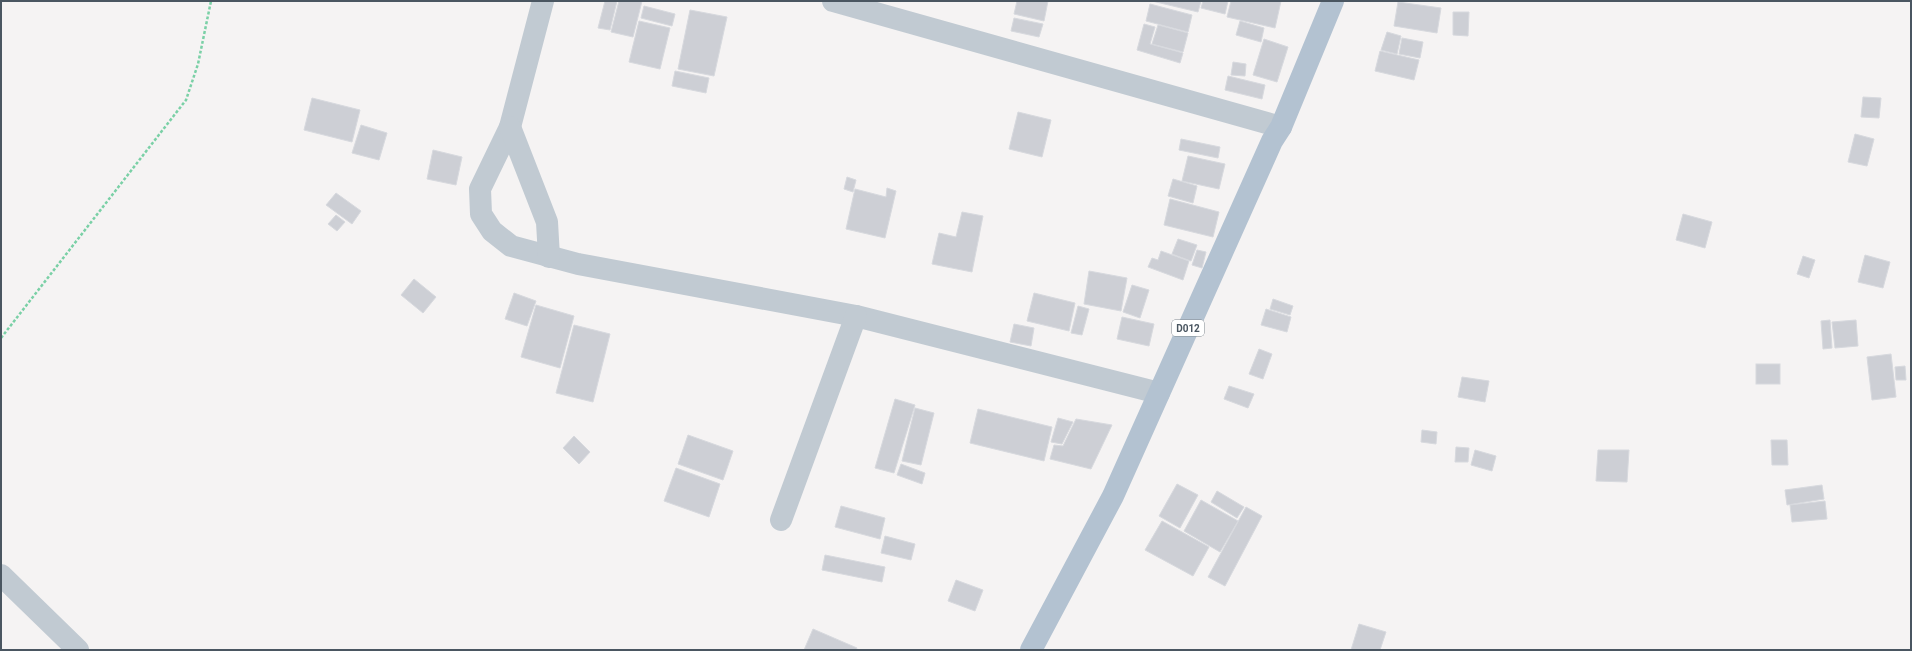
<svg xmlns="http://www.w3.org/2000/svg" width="1912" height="651" font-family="Roboto,sans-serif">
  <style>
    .building { fill: #cdcfd5; stroke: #d7d9de }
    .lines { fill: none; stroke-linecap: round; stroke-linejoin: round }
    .path { stroke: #7ad0a6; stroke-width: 2.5; stroke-dasharray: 3 2; stroke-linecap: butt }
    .minor { stroke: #c1cad2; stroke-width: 22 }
    .primary { stroke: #b3c2d1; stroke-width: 22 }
    .labels { text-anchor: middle; stroke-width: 3.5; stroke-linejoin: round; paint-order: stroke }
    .shield { fill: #fff; stroke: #808990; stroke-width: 1 }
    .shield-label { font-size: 10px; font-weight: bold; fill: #4a5661 }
  </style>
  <rect width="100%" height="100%" fill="#f5f3f3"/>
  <g class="building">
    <path d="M 605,1 L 617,1 L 610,30 L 598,28 Z"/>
    <path d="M 619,1 L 642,1 L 633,37 L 611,32 Z"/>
    <path d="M 1017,1 L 1048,1 L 1044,21 L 1014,14 Z"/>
    <path d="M 1152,1 L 1201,1 L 1198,12 Z"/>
    <path d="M 1203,1 L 1228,1 L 1225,14 L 1201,8 Z"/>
    <path d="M 1231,1 L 1281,1 L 1275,28 L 1227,17 Z"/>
    <path d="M 1398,2 L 1441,8 L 1437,33 L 1394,26 Z"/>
    <path d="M 1150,4 L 1192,15 L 1188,32 L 1146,21 Z"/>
    <path d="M 644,6 L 675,14 L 672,26 L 641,18 Z"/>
    <path d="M 690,10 L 727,17 L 714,76 L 678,69 Z"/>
    <path d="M 1453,12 L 1469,12 L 1468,36 L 1453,35 Z"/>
    <path d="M 1014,18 L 1043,24 L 1039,37 L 1011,31 Z"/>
    <path d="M 639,21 L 670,28 L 660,69 L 629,62 Z"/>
    <path d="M 1240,21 L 1264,28 L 1261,42 L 1236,35 Z"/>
    <path d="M 1144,24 L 1155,27 L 1150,44 L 1183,53 L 1180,63 L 1137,50 Z"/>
    <path d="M 1158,25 L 1188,33 L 1183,52 L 1152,44 Z"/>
    <path d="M 1387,32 L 1401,36 L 1397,54 L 1381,50 Z"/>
    <path d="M 1402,38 L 1423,42 L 1420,58 L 1399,54 Z"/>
    <path d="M 1264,39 L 1288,47 L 1277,82 L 1253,75 Z"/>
    <path d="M 1380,51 L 1419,60 L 1414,80 L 1375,71 Z"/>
    <path d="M 1233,62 L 1246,64 L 1245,76 L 1231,75 Z"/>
    <path d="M 675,71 L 709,78 L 706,93 L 672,86 Z"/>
    <path d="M 1228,76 L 1265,85 L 1262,99 L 1225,90 Z"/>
    <path d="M 1863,97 L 1881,98 L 1879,118 L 1861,117 Z"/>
    <path d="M 312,98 L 360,110 L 352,142 L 304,130 Z"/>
    <path d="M 1018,112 L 1051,120 L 1042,157 L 1009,149 Z"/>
    <path d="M 361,125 L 387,133 L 379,160 L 352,153 Z"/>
    <path d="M 1855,134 L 1874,139 L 1867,166 L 1848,162 Z"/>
    <path d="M 1181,139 L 1220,147 L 1218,158 L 1179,150 Z"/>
    <path d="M 433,150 L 462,157 L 456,185 L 427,179 Z"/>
    <path d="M 1188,156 L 1225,164 L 1219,189 L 1182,181 Z"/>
    <path d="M 847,177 L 856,180 L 853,192 L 844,189 Z"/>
    <path d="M 1173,179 L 1197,186 L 1193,203 L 1168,196 Z"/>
    <path d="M 887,188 L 896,191 L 885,238 L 846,229 L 855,189 L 886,197 Z"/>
    <path d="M 336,193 L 361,211 L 352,224 L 326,205 Z"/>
    <path d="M 1170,199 L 1219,212 L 1213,237 L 1164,225 Z"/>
    <path d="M 962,212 L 983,216 L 972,272 L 932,264 L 939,233 L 956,237 Z"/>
    <path d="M 1683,214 L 1712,222 L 1705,248 L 1676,240 Z"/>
    <path d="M 336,215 L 345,222 L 337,231 L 328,224 Z"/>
    <path d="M 1178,239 L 1197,245 L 1191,261 L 1172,254 Z"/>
    <path d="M 1197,250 L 1206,252 L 1202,268 L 1192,265 Z"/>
    <path d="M 1161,251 L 1189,261 L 1183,280 L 1148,267 L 1152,258 L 1158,260 Z"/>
    <path d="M 1865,255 L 1890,262 L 1883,288 L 1858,282 Z"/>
    <path d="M 1803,256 L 1815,260 L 1809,278 L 1797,274 Z"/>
    <path d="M 1089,271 L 1127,278 L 1121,311 L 1084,304 Z"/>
    <path d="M 414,279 L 436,297 L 423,313 L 401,295 Z"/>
    <path d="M 1132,285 L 1149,290 L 1140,318 L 1123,312 Z"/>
    <path d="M 514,293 L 536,301 L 527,326 L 505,319 Z"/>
    <path d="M 1034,293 L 1075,303 L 1069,331 L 1027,321 Z"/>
    <path d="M 1273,299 L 1293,306 L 1290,315 L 1270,309 Z"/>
    <path d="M 536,305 L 574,316 L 560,368 L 521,357 Z"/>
    <path d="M 1078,306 L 1089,309 L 1082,335 L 1071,333 Z"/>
    <path d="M 1266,309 L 1291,317 L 1287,332 L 1261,325 Z"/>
    <path d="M 1122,317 L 1154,324 L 1149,346 L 1117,339 Z"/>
    <path d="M 1830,320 L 1832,348 L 1823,349 L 1821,321 Z"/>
    <path d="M 1856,320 L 1858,346 L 1835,348 L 1832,322 Z"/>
    <path d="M 1014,324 L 1034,328 L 1031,346 L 1010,342 Z"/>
    <path d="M 574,325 L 610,334 L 593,402 L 556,393 Z"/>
    <path d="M 1259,349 L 1272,354 L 1263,379 L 1249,374 Z"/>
    <path d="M 1891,354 L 1896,397 L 1872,400 L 1867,357 Z"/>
    <rect x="1756" y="364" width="24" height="20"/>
    <path d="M 1905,366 L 1906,380 L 1896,380 L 1895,367 Z"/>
    <path d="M 1462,377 L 1489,381 L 1485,402 L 1458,397 Z"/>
    <path d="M 1229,386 L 1254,394 L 1248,408 L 1224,399 Z"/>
    <path d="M 895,399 L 915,405 L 894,473 L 875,468 Z"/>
    <path d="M 915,408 L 934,413 L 921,465 L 902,461 Z"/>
    <path d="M 978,409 L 1052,427 L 1044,461 L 970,443 Z"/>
    <path d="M 1058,418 L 1073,422 L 1062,444 L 1051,442 Z"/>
    <path d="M 1076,419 L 1112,425 L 1091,469 L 1050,459 L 1054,445 L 1063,446 Z"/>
    <path d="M 1422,430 L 1437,432 L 1436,444 L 1421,442 Z"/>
    <path d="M 688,435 L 733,451 L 723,480 L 678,464 Z"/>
    <path d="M 574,436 L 590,452 L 579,464 L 563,448 Z"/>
    <path d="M 1771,440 L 1787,440 L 1788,465 L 1772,465 Z"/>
    <path d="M 1456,447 L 1469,448 L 1468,462 L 1455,462 Z"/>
    <path d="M 1475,450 L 1496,456 L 1492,471 L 1471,465 Z"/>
    <path d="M 1598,450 L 1629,450 L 1627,482 L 1596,481 Z"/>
    <path d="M 901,464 L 925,473 L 922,484 L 897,475 Z"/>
    <path d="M 676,468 L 720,484 L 709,517 L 664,501 Z"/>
    <path d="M 1177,484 L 1198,495 L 1180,528 L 1159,516 Z"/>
    <path d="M 1822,485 L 1824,499 L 1787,505 L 1785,490 Z"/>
    <path d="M 1217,491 L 1244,507 L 1237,518 L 1211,502 Z"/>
    <path d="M 1201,500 L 1238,521 L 1220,552 L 1184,531 Z"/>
    <path d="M 1825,501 L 1827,519 L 1792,522 L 1790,505 Z"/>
    <path d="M 841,506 L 885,518 L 880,539 L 835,527 Z"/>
    <path d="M 1246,507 L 1262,516 L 1225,586 L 1208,577 Z"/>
    <path d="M 1162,521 L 1209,547 L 1193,576 L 1145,550 Z"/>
    <path d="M 885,536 L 915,544 L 911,560 L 881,553 Z"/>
    <path d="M 825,555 L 885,567 L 882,582 L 822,570 Z"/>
    <path d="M 956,580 L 983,590 L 975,611 L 948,601 Z"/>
    <path d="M 1359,624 L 1386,632 L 1380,650 L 1351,650 Z"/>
    <path d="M 813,629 L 857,648 L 856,650 L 804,650 Z"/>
  </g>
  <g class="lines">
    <path class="path" d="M 1,338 L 186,100 L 198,64 L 211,1"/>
    <g class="minor">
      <path d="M 543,1 L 510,127 L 480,189 L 481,214 L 492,231 L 511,246 L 578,264 L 856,316 L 1159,393"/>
      <path d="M 833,1 L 1281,127"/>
      <path d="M 510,127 L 547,222 L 549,257"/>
      <path d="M 781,520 L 856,316"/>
      <path d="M 1,575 L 78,650"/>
    </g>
    <path class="primary" d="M 1031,650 L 1113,496 L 1272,141 L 1281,127 L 1333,1"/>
  </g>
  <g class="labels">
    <rect class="shield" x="1172" y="320" width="32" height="16" rx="3"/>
    <g class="shield-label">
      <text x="1188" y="332">D012</text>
    </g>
  </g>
  <rect width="1912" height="651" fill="none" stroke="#4a5661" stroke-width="4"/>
</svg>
